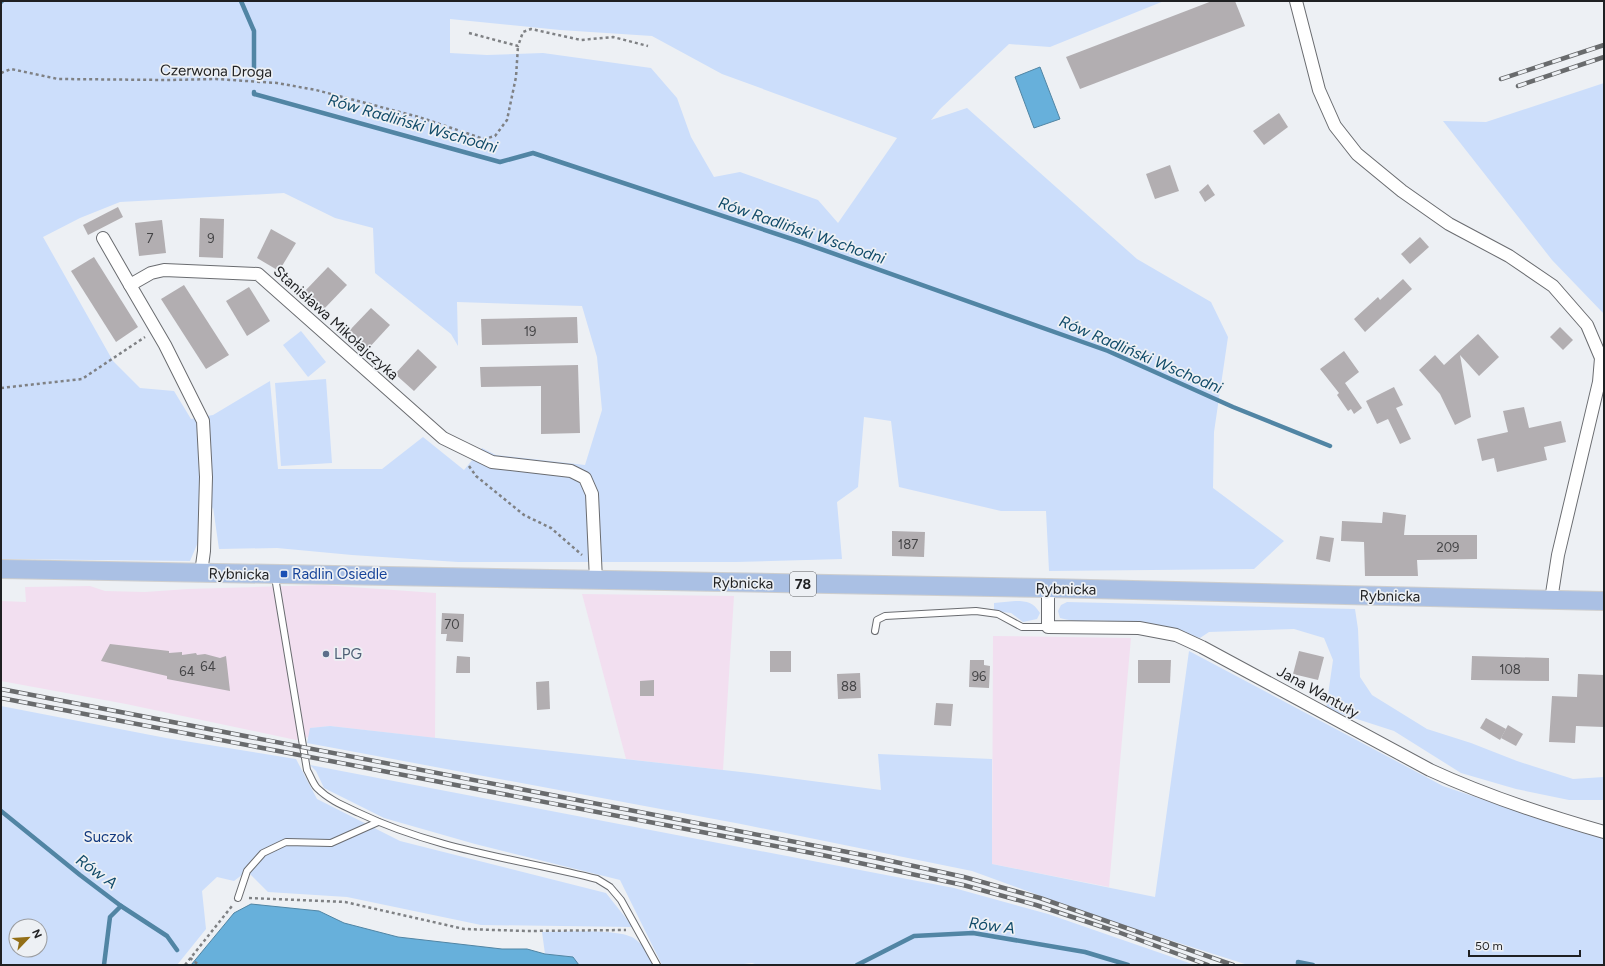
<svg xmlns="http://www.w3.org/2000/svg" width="1605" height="966" font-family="Figtree,sans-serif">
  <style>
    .commercial { fill: #f2dff0 }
    .green { fill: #ccdefb; fill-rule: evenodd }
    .water { fill: #67b0db; stroke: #5185a4 }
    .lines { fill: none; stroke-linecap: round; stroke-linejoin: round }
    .stream { stroke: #5185a4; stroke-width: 4.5 }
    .building { fill: #b2aeb1 }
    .lane-casing { stroke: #6a6c70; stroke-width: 8 }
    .street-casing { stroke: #6a6c70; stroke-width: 14 }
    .primary-casing { stroke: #cecece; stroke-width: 20 }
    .path { stroke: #7f8184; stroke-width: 2.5; stroke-dasharray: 3 3; stroke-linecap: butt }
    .lane { stroke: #fff; stroke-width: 6 }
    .street { stroke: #fff; stroke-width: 12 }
    .primary { stroke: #aac0e4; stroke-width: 18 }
    .rail-casing { stroke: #696b6d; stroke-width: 4.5 }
    .rail { stroke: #edf0f4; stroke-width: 3; stroke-dasharray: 9; stroke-linecap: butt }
    .transit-dot { fill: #1a4fb4; stroke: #edf0f4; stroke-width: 1.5 }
    .service-dot { fill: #5c6f8a; stroke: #edf0f4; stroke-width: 1.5 }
    .labels { text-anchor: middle; stroke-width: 3.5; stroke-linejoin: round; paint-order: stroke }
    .number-label { font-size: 13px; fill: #444446 }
    .shield { fill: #edf0f4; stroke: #5d5e61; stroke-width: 1 }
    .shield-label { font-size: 14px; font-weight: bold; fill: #1f2022 }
    .street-label { font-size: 15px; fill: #1f2022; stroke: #edf0f4 }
    .transit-label { font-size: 15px; fill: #164399; stroke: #edf0f4; text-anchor: start }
    .service-label { font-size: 15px; fill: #4e5e75; stroke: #edf0f4; text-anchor: start }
    .park-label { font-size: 15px; fill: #12397f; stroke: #edf0f4 }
    .water-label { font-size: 16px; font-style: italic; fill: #114b69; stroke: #edf0f4 }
  </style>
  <rect width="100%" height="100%" fill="#edf0f4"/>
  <g class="commercial">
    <path d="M 323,585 L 436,593 L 435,738 L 330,726 L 311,728 L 309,737 L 296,740 L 126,704 L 1,681 L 1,601 L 26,602 L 25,587 L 90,586 L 105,591 L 145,592 L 188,589 Z"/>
    <path d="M 582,594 L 734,596 L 723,770 L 626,759 Z"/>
    <path d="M 993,636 L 1131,638 L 1109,887 L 992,864 Z"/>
  </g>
  <g class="green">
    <path d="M 1,1 L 1164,1 L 1050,47 L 1009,44 L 940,109 L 931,120 L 967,108 L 1137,259 L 1211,302 L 1228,337 L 1214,432 L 1213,488 L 1284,541 L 1254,569 L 1049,571 L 1046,511 L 1001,511 L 899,487 L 891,421 L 864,417 L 858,487 L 837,502 L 842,559 L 736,562 L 458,562 L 352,555 L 277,548 L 219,549 L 213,507 L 190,561 L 1,559 ZM 450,19 L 560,30 L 652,36 L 722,74 L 897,138 L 838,223 L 818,200 L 740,172 L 714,177 L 691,137 L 677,98 L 651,68 L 543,53 L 487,55 L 450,53 ZM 284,193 L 335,218 L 373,228 L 375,273 L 451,334 L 458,346 L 457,302 L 582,306 L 597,357 L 602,410 L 585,465 L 496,455 L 482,448 L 464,470 L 423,437 L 382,469 L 278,469 L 270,381 L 213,415 L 191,419 L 174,391 L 140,388 L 113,361 L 43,237 L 80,218 L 120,202 Z"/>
    <path d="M 1604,83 L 1604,314 L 1552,260 L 1443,121 L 1486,122 Z"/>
    <path d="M 301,331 L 326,362 L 308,377 L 283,345 Z"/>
    <path d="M 326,379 L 332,463 L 281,466 L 275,383 Z"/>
    <path d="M 1015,601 C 1027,601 1033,602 1040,613 L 1037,619 L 1023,622 L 1011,613 L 994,611 L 994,603 Z"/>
    <path d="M 1067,602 L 1355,609 L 1358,629 L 1360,677 L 1372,695 L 1427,729 L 1471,743 L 1517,761 L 1573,779 L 1604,777 L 1604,800 L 1569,800 L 1516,789 L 1461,773 L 1394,731 L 1326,709 L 1333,660 L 1324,638 L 1294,629 L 1209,632 L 1200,638 C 1171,629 1139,623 1109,621 C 1092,620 1076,623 1060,618 L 1058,611 L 1061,605 Z"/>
    <path d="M 1189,651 L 1443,786 L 1566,828 L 1604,839 L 1604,965 L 1248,965 L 1110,921 L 972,871 L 741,824 L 307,743 L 310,728 L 330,726 L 750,773 L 881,790 L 878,754 L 992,759 L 992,864 L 1155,897 Z"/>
    <path d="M 1,706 L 166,738 L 296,759 L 317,799 L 400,841 L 606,893 L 633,927 L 481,925 L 347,897 L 268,892 L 247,871 L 234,881 L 217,877 L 202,891 L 206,929 L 177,965 L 1,965 ZM 16,926 L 40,926 L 40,950 L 16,950 Z"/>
    <path d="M 310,765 L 954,888 L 1048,914 L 1195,965 L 758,965 L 752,963 L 736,965 L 662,965 L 620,880 L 475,844 L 384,818 L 324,788 L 316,771 Z"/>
    <path d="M 542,932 C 561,932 621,928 635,939 C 643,945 652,956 657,965 L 579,965 L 573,957 L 545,954 Z"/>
  </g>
  <g class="water">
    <path d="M 1040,67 L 1060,119 L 1034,128 L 1015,77 Z"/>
    <path d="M 251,904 L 319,911 L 344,923 L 398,937 L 502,949 L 527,949 L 545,954 L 573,957 L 579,965 L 191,965 L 234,913 Z"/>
  </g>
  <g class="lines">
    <g class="stream">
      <path d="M 241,1 L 254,31 L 254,69"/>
      <path d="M 1,2 L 2,1"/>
      <path d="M 254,92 L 254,94 L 500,162 L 533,153 L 801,242 L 1108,351 L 1233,407 L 1330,446"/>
      <path d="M 1,811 L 80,875 L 121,906 L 167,936 L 177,950"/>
      <path d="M 104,965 L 110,917 L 121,906"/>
      <path d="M 857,965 L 914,936 L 973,933 L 1085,952 L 1128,965"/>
      <path d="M 1298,965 L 1298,962 L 1313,965"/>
    </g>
  </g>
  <g class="building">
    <path d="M 1212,1 L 1235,1 L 1245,26 L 1080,89 L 1066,57 Z"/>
    <path d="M 1279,113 L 1288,127 L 1264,145 L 1253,131 Z"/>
    <path d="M 1170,165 L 1179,191 L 1155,199 L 1146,174 Z"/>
    <path d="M 1208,184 L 1215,195 L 1205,202 L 1199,192 Z"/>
    <path d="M 118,207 L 123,217 L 88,235 L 83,225 Z"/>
    <path d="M 200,218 L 224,219 L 223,258 L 199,257 Z"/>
    <path d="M 162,220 L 166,253 L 139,256 L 135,223 Z"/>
    <path d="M 271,229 L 296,243 L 279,271 L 257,258 Z"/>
    <path d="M 1420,237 L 1429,247 L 1410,264 L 1401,254 Z"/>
    <path d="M 94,257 L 138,327 L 116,342 L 71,271 Z"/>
    <path d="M 328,267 L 347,285 L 323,310 L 304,292 Z"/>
    <path d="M 1403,279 L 1412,289 L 1365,332 L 1354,319 L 1378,297 L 1380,300 Z"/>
    <path d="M 184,285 L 229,355 L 206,369 L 161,299 Z"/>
    <path d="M 249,287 L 270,321 L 247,336 L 226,301 Z"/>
    <path d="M 371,308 L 390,325 L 367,350 L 348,332 Z"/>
    <path d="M 577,317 L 578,343 L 482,345 L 481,319 Z"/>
    <path d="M 1560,327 L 1573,340 L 1563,350 L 1550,337 Z"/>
    <path d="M 1478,334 L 1499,357 L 1479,376 L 1460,355 L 1471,417 L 1455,425 L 1440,394 L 1419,370 L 1435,355 L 1444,365 Z"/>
    <path d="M 418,349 L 437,367 L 414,391 L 395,374 Z"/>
    <path d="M 1344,351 L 1359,372 L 1345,383 L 1362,408 L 1354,414 L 1351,409 L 1348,411 L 1337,395 L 1339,393 L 1320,369 Z"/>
    <path d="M 578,365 L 580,433 L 541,434 L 541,386 L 481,387 L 480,367 Z"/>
    <path d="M 1394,387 L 1403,405 L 1396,408 L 1411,439 L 1400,444 L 1388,419 L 1377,424 L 1366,401 Z"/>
    <path d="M 1524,407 L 1529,428 L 1561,421 L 1566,442 L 1544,447 L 1547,460 L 1497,472 L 1494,458 L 1482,461 L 1477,439 L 1508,432 L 1503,411 Z"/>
    <path d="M 1383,512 L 1406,515 L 1404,535 L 1477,535 L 1477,559 L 1417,560 L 1418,576 L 1365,576 L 1364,542 L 1341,541 L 1342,521 L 1382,523 Z"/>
    <path d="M 892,531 L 925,532 L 924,557 L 892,556 Z"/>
    <path d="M 1320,536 L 1334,538 L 1330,562 L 1316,559 Z"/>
    <path d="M 442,613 L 464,614 L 463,642 L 446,641 L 447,634 L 441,634 Z"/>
    <path d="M 110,644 L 169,651 L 169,653 L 182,652 L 182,655 L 196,653 L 197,655 L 205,654 L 220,658 L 226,656 L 230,691 L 167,679 L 167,676 L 101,661 Z"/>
    <rect x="770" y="651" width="21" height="21"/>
    <path d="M 1299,651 L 1324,657 L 1318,680 L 1293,674 Z"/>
    <path d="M 457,656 L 470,657 L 470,673 L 456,673 Z"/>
    <path d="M 1472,656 L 1549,658 L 1549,681 L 1471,680 Z"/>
    <path d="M 970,660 L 984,660 L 984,665 L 990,666 L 989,688 L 969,687 Z"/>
    <path d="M 1138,660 L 1171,660 L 1170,683 L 1138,683 Z"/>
    <path d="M 860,673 L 861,698 L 838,699 L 837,674 Z"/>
    <path d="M 1578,674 L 1604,675 L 1604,727 L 1576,726 L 1575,743 L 1549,742 L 1552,696 L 1577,697 Z"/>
    <path d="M 654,680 L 654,696 L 640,696 L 640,681 Z"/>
    <path d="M 549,681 L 550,709 L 537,710 L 536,682 Z"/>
    <path d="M 936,703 L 953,704 L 951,726 L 934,725 Z"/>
    <path d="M 1486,718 L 1506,729 L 1500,740 L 1480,728 Z"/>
    <path d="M 1508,725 L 1523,734 L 1516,746 L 1501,738 Z"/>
  </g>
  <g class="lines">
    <defs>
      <g id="lane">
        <path d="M 275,577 L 307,770 C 310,775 313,784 317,788 C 329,800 344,806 359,813 C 434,849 517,859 597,879 L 610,887 L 621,900 L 657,965"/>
        <path d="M 875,631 L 877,620 L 885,616 L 976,611 L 998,614 L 1022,627 L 1048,627"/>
        <path d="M 238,898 L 247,871 L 263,853 L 286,842 L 331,843 L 378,822"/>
      </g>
      <g id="street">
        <path d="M 1296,1 L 1319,90 L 1335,126 L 1357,154 L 1402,191 L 1449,224 L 1509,256 L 1553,286 L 1587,325 L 1601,358 L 1599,382 L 1558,555 L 1551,600"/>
        <path d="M 103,238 L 130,285"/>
        <path d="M 201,573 L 204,551 L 206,477 L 203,421 L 165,345 L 130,285 L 151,273 L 164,270 L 258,274 L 443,438 L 492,462 L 571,471 L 585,478 L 592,494 L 596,580"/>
        <path d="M 1048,588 L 1048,627 L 1139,628 L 1176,635 L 1202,647 L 1430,770 C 1486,796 1544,815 1604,832"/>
      </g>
      <path id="primary" d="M 1,569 L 1048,588 L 1604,601"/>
    </defs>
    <use href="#lane" class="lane-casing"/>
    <use href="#street" class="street-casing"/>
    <use href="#primary" class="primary-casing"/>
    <g class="path">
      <path d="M 469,33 L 518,46 L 523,32 L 531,29 L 581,40 L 613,37 L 648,46"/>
      <path d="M 1,73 L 11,69 L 58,79 L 168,80 L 216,79 L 277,83 L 316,90 L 419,117 L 484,139 L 495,136 L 507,120 L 516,77 L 518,46"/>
      <path d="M 1,388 L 82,379 L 145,337"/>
      <path d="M 469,466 L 476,476 L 524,515 L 551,528 L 582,555"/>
      <path d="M 249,898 L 345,902 L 464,929 L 527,931 L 626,930"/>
      <path d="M 190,958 L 199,965"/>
      <path d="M 185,965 L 232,906"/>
    </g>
    <use href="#lane" class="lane"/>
    <use href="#street" class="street"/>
    <use href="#primary" class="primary"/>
    <defs>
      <g id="rail">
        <path d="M 1501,79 L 1604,45"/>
        <path d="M 1518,86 L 1604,57"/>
        <path d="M 1,689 L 868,856 L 964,877 L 1040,898 L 1233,965"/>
        <path d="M 1,698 L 822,855 L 963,885 L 1036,905 L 1118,932 L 1208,965"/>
      </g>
    </defs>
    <use href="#rail" class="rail-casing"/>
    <use href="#rail" class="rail"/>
  </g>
  <rect class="transit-dot" x="280" y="570" width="8" height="8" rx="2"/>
  <circle class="service-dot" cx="326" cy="654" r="4"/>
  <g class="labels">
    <g class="number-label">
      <text x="150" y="243">7</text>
      <text x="211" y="243">9</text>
      <text x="530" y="336">19</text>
      <text x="908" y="549">187</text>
      <text x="1448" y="552">209</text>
      <text x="452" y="629">70</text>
      <text x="208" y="671">64</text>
      <text x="1510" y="674">108</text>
      <text x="187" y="676">64</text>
      <text x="979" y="681">96</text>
      <text x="849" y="691">88</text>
    </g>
    <rect class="shield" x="790" y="572" width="26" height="24" rx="3"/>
    <g class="shield-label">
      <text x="803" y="589">78</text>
    </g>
    <g class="street-label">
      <text transform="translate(216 71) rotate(1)" y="5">Czerwona Droga</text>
      <text transform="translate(336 323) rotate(42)" y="5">Stanisława Mikołajczyka</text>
      <text transform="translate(239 574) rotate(1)" y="5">Rybnicka</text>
      <text transform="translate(743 583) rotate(1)" y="5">Rybnicka</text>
      <text transform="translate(1066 589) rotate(1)" y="5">Rybnicka</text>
      <text transform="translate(1390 596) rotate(1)" y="5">Rybnicka</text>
      <text transform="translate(1318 692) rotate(29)" y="5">Jana Wantuły</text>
    </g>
    <g class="transit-label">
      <text x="292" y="579">Radlin Osiedle</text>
    </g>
    <g class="service-label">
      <text x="334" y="659">LPG</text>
    </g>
    <g class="park-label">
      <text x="108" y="842">Suczok</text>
    </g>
    <g class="water-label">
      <text transform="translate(413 123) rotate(16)" y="6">Rów Radliński Wschodni</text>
      <text transform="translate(802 230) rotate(19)" y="6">Rów Radliński Wschodni</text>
      <text transform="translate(1141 354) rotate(23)" y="6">Rów Radliński Wschodni</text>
      <text transform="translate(97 871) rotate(36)" y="6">Rów A</text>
      <text transform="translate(992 925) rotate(7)" y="6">Rów A</text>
    </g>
  </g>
  <rect width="1605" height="966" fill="none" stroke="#1f2022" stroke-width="4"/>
  <g transform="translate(28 938) rotate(65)"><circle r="19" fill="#edf0f4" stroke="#9b9da0"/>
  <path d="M0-3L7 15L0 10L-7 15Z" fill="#936f17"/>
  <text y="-6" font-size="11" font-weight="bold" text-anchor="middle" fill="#1f2022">N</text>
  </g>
  <path d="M1469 950v6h111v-6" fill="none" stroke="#1f2022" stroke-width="2"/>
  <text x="1475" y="950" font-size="12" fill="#1f2022" stroke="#edf0f4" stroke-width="3" paint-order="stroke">50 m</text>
</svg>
